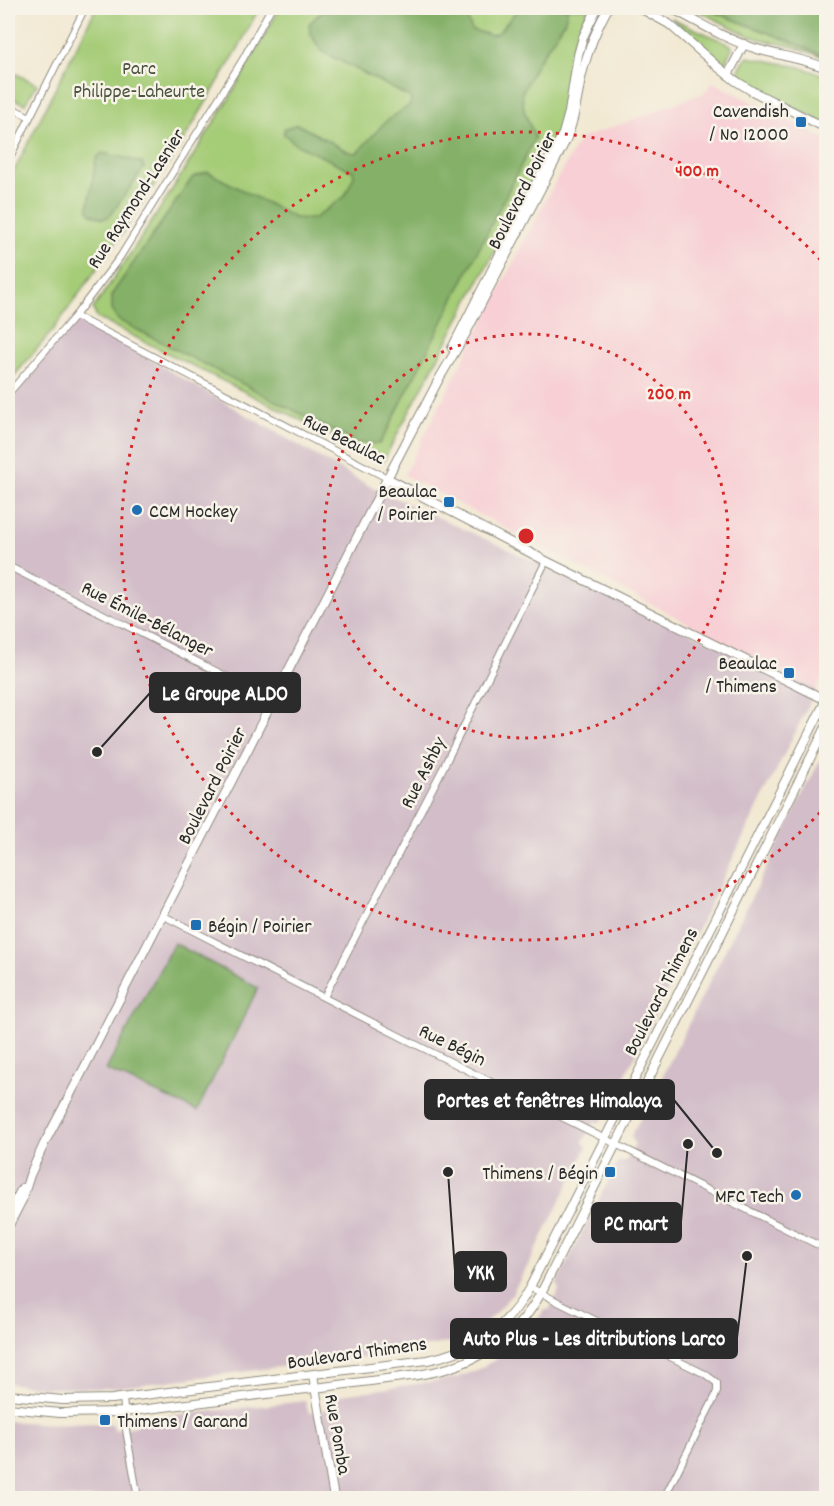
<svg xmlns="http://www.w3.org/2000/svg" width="834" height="1506" font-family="Dekko,sans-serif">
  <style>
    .built { fill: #f7cfd4 }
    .industrial { fill: #d2bdc8 }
    .green { fill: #a5cc77; stroke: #687c51; stroke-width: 1.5 }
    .forest { fill: #84b068; stroke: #586e4a; stroke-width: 1.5 }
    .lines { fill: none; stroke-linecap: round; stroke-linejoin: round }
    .street-casing { stroke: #8e8a7f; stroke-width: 8 }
    .secondary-casing { stroke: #8e8a7f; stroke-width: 10 }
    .street { stroke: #fff; stroke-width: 6 }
    .secondary { stroke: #fff; stroke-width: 8 }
    .ring { fill: none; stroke: #d62828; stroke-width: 3; stroke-dasharray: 3 6 }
    .poi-dot { fill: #1f6fb2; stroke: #f7f3e8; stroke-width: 2 }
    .labels { text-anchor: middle; stroke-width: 5; stroke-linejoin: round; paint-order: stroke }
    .park-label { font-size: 20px; fill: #4a533e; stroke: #f7f3e8 }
    .poi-label { font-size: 20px; fill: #2b2b2b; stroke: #f7f3e8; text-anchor: end }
    .street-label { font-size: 20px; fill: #2b2b2b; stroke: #f7f3e8 }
    .centre { fill: #d62828; stroke: #f7f3e8; stroke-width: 3 }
    .ring-label { font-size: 18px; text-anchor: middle; font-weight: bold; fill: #d62828; stroke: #f7f3e8; stroke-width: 5; stroke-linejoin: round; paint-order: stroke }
    .leader { fill: none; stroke: #2b2b2b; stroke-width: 2 }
    .callout-dot { fill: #2b2b2b; stroke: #f7f3e8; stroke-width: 2 }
    .callout { fill: #2b2b2b; stroke: #2b2b2b; stroke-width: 2 }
    .callout-label { font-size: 21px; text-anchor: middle; font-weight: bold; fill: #fff }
  </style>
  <rect width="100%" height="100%" fill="#f7f3e8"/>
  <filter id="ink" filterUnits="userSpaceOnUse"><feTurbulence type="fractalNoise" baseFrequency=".0167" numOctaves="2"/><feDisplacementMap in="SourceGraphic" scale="12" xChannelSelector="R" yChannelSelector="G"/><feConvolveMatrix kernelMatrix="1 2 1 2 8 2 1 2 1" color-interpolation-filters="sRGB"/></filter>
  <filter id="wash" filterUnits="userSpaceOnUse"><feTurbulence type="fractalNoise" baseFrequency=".008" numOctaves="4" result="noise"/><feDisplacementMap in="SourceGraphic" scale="24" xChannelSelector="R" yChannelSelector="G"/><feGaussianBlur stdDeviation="1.35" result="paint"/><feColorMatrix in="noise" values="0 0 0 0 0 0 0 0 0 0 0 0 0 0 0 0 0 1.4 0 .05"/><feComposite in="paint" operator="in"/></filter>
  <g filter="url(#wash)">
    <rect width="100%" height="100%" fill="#f2e9d3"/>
    <path class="built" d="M 713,82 L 826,140 L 826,669 L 816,690 L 404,475 L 550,191 L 580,139 L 704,93 Z"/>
    <g class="industrial">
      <path d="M 75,316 L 369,486 L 816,690 L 633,1060 L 600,1123 L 595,1121 L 583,1142 L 587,1147 L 532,1258 L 512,1294 L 493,1316 L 471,1332 L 450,1342 L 393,1353 L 111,1388 L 47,1388 L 8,1383 L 8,401 L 15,394 Z"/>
      <path d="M 826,748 L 826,1498 L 8,1498 L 8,1421 L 53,1424 L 102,1423 L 112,1424 L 115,1430 L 136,1426 L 140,1419 L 305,1401 L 309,1413 L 328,1409 L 329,1397 L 456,1378 L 475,1371 L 506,1354 L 521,1339 L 545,1310 L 549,1310 L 559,1290 L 557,1282 L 618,1162 L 626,1161 L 635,1144 L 631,1136 L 667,1067 Z"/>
    </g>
    <g class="green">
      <path d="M 96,8 L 259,8 L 238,49 L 183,141 L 121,235 L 53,330 L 8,383 L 8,183 Z"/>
      <path d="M 280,8 L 589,8 L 573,44 L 561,127 L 383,461 L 97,318 L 93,309 L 153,220 L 230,97 Z"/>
      <path d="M 693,8 L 826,8 L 826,58 L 795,47 L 772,42 L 749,36 Z"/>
      <path d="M 671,18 L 731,45 L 732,48 L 724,65 Z"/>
      <path d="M 748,57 L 800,67 L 826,76 L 826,124 L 759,89 L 740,76 L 739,70 L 743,62 Z"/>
      <path d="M 8,70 L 37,84 L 25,104 L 8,97 Z"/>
    </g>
    <g class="forest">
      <path d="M 336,8 L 463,8 L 472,30 L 491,35 L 498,33 L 519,8 L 568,8 L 564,23 L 537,63 L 522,93 L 524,110 L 535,138 L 386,433 L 379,444 L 357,443 L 118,320 L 112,310 L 112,294 L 193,177 L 208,172 L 295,218 L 313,219 L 345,196 L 354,176 L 353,171 L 297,145 L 284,134 L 284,129 L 297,124 L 349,152 L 357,153 L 385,122 L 410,105 L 411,98 L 321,51 L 310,33 L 309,24 L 319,14 Z"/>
      <path d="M 704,8 L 826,8 L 826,57 C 787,38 745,25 704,8 Z"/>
      <path d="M 102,153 L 125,158 L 142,163 L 144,168 L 110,216 L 103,219 L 90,213 L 88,209 L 96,159 Z"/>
      <path d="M 174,943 L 258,988 L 197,1111 L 106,1070 Z"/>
    </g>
  </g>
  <g filter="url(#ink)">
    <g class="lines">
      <defs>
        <g id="street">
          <path d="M 8,106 L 30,117"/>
          <path d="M 8,161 L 85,8"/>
          <path d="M 75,316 L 387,478"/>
          <path d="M 8,394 L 75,316 L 120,257 L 243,59 L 271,8"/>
          <path d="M 8,566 L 273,700"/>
          <path d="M 162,915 L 409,1041 L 826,1249"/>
          <path d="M 324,997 L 439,776 L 546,561"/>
          <path d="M 530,1287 L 560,1303 L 705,1374 L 717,1383 L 717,1391 L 715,1397 L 664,1498"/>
          <path d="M 123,1398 L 126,1430 L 138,1498"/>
        </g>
        <g id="secondary">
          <path d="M 640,8 L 669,24 L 718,67 L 736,81 L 752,91 L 826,128"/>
          <path d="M 671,8 C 698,22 725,39 754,48 C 778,56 803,58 826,68"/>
          <path d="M 728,75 L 744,44"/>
          <path d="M 452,348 L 535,185 L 563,134 L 569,112 L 578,55 L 583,37 L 597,8"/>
          <path d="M 387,478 L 546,561 L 826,700"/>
          <path d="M 8,1215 L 22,1188"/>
          <path d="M 8,1227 L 22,1200 L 30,1175 L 44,1144 L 81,1074 L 392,469 L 439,379 L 465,335 L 565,142 C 575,120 577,97 582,74 C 588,50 596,29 608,8"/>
          <path d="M 313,1375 L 334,1498"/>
          <path d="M 8,1395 L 63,1400 L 112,1399 L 427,1360 C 473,1351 508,1328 530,1287 L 826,700"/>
          <path d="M 8,1408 L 60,1413 L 124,1412 L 418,1375 C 472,1367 514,1342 541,1293 L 826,727"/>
        </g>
      </defs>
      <use href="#street" class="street-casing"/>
      <use href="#secondary" class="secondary-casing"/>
      <use href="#street" class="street"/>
      <use href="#secondary" class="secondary"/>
    </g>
  </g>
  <g class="ring">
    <circle cx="526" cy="536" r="202"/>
    <path d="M826 806A404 404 0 1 1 826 266"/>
  </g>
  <g class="poi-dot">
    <rect x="795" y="116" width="12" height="12" rx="3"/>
    <rect x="443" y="496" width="12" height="12" rx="3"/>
    <circle cx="137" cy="510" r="6"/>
    <rect x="783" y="667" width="12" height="12" rx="3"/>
    <rect x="190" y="919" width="12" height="12" rx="3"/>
    <rect x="604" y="1166" width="12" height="12" rx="3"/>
    <circle cx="796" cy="1195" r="6"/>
    <rect x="99" y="1414" width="12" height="12" rx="3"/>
  </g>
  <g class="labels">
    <g class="park-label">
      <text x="139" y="74">Parc<tspan x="139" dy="23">Philippe-Laheurte</tspan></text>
    </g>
    <g class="poi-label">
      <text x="789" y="117">Cavendish<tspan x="789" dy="23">/ No 12000</tspan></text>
      <text x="437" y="497">Beaulac<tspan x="437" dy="23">/ Poirier</tspan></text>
      <text x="149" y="517" text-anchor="start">CCM Hockey</text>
      <text x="777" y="669">Beaulac<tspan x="777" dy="23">/ Thimens</tspan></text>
      <text x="208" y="932" text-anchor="start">Bégin / Poirier</text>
      <text x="598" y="1179">Thimens / Bégin</text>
      <text x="784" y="1202">MFC Tech</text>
      <text x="117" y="1427" text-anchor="start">Thimens / Garand</text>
    </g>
    <g class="street-label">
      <text transform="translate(521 190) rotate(-63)" y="7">Boulevard Poirier</text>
      <text transform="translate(135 198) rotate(-57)" y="7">Rue Raymond-Lasnier</text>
      <text transform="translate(345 438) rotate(27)" y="7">Rue Beaulac</text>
      <text transform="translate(148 618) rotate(27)" y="7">Rue Émile-Bélanger</text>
      <text transform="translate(422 772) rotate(-63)" y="7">Rue Ashby</text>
      <text transform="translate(211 785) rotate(-63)" y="7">Boulevard Poirier</text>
      <text transform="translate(660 991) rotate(-63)" y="7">Boulevard Thimens</text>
      <text transform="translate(453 1044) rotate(26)" y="7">Rue Bégin</text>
      <text transform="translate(357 1352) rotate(-8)" y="7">Boulevard Thimens</text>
      <text transform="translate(339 1434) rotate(80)" y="7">Rue Pomba</text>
    </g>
  </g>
  <circle cx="526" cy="536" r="9" class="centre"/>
  <g class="ring-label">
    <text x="697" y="176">400 m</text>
    <text x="669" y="399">200 m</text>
  </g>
  <path class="leader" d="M97 752L150 693M717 1153L674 1100M688 1144L681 1222M448 1172L455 1271M747 1256L737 1338"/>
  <g class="callout-dot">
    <circle cx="97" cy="752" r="6"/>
    <circle cx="717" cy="1153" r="6"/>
    <circle cx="688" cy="1144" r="6"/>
    <circle cx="448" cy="1172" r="6"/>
    <circle cx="747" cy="1256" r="6"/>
  </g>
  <g class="callout">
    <rect x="150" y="673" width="150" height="39" rx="6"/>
    <rect x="425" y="1080" width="249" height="39" rx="6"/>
    <rect x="592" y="1203" width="89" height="39" rx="6"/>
    <rect x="455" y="1252" width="51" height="39" rx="6"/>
    <rect x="451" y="1319" width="286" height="39" rx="6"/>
  </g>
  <g class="callout-label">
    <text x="225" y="700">Le Groupe ALDO</text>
    <text x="549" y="1107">Portes et fenêtres Himalaya</text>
    <text x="636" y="1230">PC mart</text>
    <text x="481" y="1279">YKK</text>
    <text x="594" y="1345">Auto Plus - Les ditributions Larco</text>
  </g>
  <rect width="834" height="1506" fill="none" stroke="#f7f3e8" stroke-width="30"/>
</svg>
